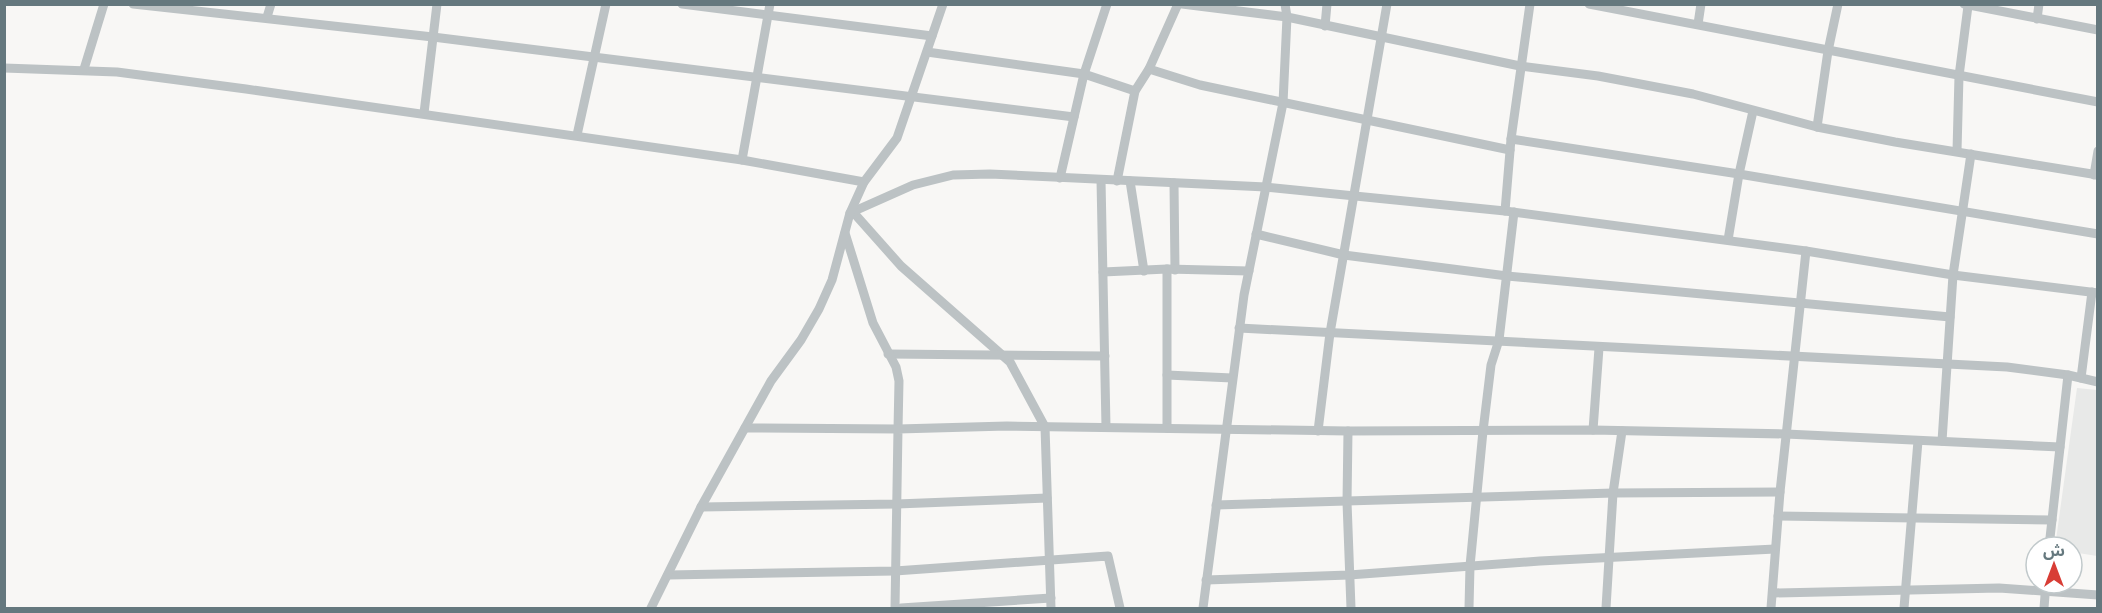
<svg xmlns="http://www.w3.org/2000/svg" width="2102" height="613" font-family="'Exo 2','Noto Sans Arabic',sans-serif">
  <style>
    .built { fill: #e8e9e8 }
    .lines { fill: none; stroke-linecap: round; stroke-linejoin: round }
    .minor { stroke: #bcc2c4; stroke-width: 9 }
  </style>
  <rect width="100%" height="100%" fill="#f8f7f5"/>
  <path class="built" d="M 2077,388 L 2097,390 L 2097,556 L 2072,552 L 2072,547 L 2055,547 Z"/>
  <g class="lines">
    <g class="minor">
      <path d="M 133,4 L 433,37 L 1074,117"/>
      <path d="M 682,4 L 932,36"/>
      <path d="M 1182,4 L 1287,17 L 1520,66 L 1598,76 L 1693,94 L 1817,127 L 1895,142 L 2098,175"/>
      <path d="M 1589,4 L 2098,102"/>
      <path d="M 1964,4 L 2098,30"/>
      <path d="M 267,17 L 271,4"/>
      <path d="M 2037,19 L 2039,4"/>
      <path d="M 1698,24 L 1701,4"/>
      <path d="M 1325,26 L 1327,4"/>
      <path d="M 927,52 L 1084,74 L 1135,91"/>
      <path d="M 4,68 L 117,72 L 246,89 L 742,160 L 864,182"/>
      <path d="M 84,69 L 104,4"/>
      <path d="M 1149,69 L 1200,85 L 1510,150"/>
      <path d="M 424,113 L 437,4"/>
      <path d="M 1817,127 L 1828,51 L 1838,4"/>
      <path d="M 577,135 L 606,4"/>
      <path d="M 1511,139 L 1739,174 L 2098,234"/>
      <path d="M 1957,151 L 1959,76 L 1968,6"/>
      <path d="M 742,160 L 770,4"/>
      <path d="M 2094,175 L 2098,151"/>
      <path d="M 1060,178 L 1084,74 L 1107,4"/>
      <path d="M 1101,180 L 1106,427"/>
      <path d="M 1117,181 L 1135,91 L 1149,69 L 1178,4"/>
      <path d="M 1130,181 L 1144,271"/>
      <path d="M 1174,183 L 1175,270"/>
      <path d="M 1505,211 L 1511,139 L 1530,4"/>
      <path d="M 853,212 L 901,266 L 1010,362 L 1045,427 L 1051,608"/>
      <path d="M 850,213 L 913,185 L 953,175 L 990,174 L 1266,187 L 1505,211 L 1806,251 L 1953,275 L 2098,293"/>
      <path d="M 1256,234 L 1344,255 L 1507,276 L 1950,317"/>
      <path d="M 1728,240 L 1739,174 L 1753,111"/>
      <path d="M 1103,272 L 1167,269 L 1249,271"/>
      <path d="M 1239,328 L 2007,367 L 2068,375 L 2098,382"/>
      <path d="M 888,354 L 1105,356"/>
      <path d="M 1167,375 L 1232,378"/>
      <path d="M 2081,378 L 2092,292"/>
      <path d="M 745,428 L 898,429 L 899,381 L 896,367 L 873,323 L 845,233"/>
      <path d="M 1167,428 L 1167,269"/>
      <path d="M 1593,430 L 1599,348"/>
      <path d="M 1318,431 L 1330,333 L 1387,4"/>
      <path d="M 1348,431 L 1347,502 L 1351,608"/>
      <path d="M 1942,441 L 1953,275 L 1971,154"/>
      <path d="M 1216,505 L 1613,493 L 1780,492"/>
      <path d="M 701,507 L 897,504 L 1047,498"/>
      <path d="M 1778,516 L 2052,520"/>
      <path d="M 2049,547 L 2068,375"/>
      <path d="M 668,575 L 895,571 L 1108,556 L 1120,608"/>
      <path d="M 1206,580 L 1349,575 L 1540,561 L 1775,549"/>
      <path d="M 1773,593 L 1999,588 L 2098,595"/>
      <path d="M 651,608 L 701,507 L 771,381 L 801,340 L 819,309 L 832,280 L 850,213 L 864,182 L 897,138 L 943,4"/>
      <path d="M 895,608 L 898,429 L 1007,426 L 1348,431 L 1593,430 L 1786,434 L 2060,447"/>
      <path d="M 901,608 L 1051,598"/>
      <path d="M 1203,608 L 1244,295 L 1283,103 L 1287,17 L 1285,4"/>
      <path d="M 1469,608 L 1470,566 L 1483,431 L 1491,365 L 1499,340 L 1514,212"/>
      <path d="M 1606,608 L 1613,493 L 1622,431"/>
      <path d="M 1771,608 L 1780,492 L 1806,251"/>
      <path d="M 1904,608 L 1918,441"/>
      <path d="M 2044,608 L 2046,583"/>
    </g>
  </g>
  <rect width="2102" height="613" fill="none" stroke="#65787e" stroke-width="12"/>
  <g transform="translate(2054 565)"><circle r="28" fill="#ffffff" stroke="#c1c9cb" stroke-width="1.5"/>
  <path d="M0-4.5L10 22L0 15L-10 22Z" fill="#d83d35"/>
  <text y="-9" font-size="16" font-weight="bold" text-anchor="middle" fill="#65787e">ش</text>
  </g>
</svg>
